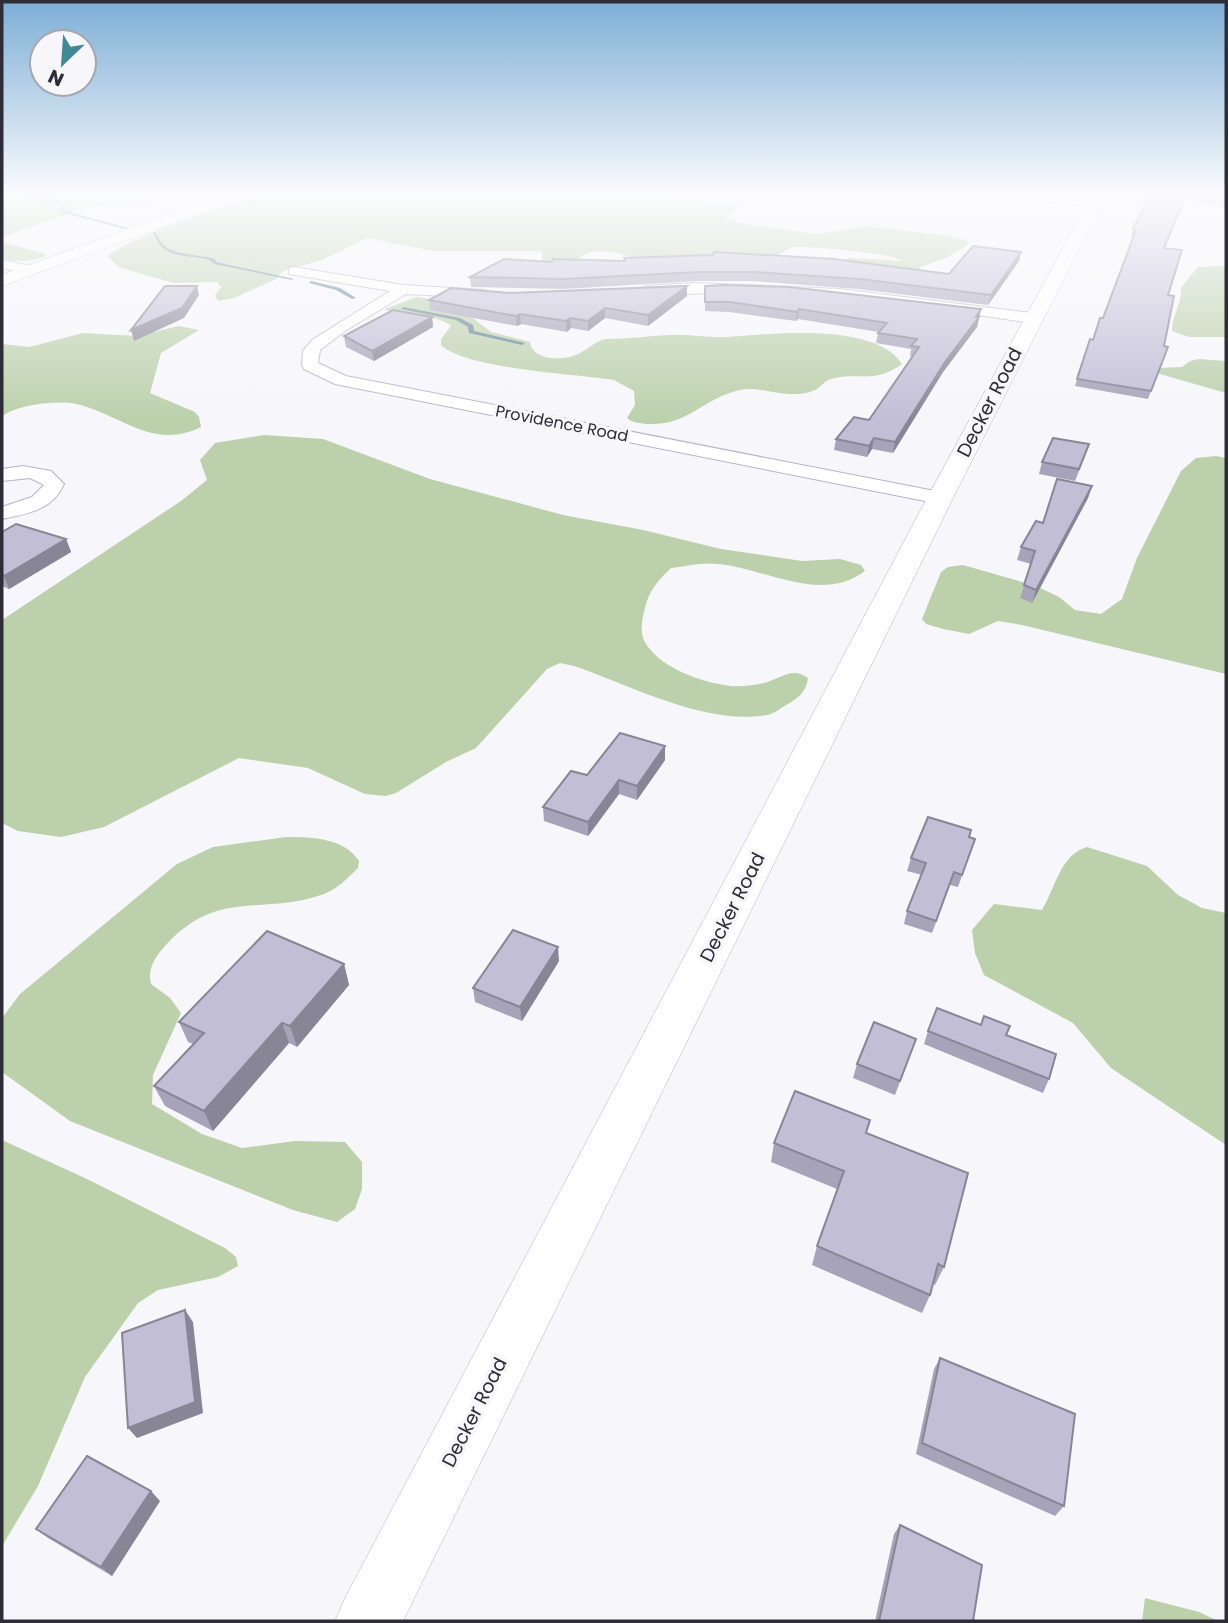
<svg xmlns="http://www.w3.org/2000/svg" width="1228" height="1623" font-family="Poppins,sans-serif">
  <style>
    .forest { fill: #bbd0ab }
    .lines { fill: none; stroke-linecap: round; stroke-linejoin: round }
    .stream { fill: #658194; fill-rule: evenodd }
    .minor-casing { stroke: #b6b3cb; stroke-width: 2 }
    .tertiary-casing { stroke: #b6b3cb; stroke-width: 1 }
    .minor { fill: #fff; fill-rule: evenodd }
    .tertiary { fill: #fff; fill-rule: evenodd }
    .wall { fill: #a7a3b8 }
    .shaded-wall { fill: #888596 }
    .building { fill: #c2bed6; stroke: #888596; stroke-width: 2 }
    .labels { text-anchor: middle; stroke-width: 7; stroke-linejoin: round; paint-order: stroke }
    .far-street-label { font-size: 16px; fill: #2e2d37; stroke: #f7f6fb }
    .street-label { font-size: 19px; fill: #2e2d37; stroke: #f7f6fb }
  </style>
  <rect width="100%" height="100%" fill="#f7f6fb"/>
  <g class="forest">
    <path d="M 2,195 L 142,195 L 159,201 L 85,208 L 2,237 Z"/>
    <path d="M 255,195 L 682,195 L 715,203 L 743,204 L 726,217 L 745,224 L 818,234 L 868,226 L 941,235 L 966,240 L 969,244 L 948,257 L 920,267 L 921,272 L 841,266 L 848,258 L 903,261 C 892,253 812,246 795,247 C 786,248 783,253 777,256 L 641,260 L 617,253 L 600,251 L 589,252 L 576,260 L 557,263 L 542,262 L 542,252 L 538,251 L 433,251 L 367,238 L 322,260 L 283,271 L 276,279 L 234,298 L 218,301 L 215,295 L 221,287 L 217,282 L 174,283 L 118,267 L 108,256 C 142,231 214,211 255,195 Z"/>
    <path d="M 2,242 L 46,254 L 45,257 L 26,261 L 2,260 Z"/>
    <path d="M 1226,266 L 1226,337 L 1189,337 L 1172,331 C 1172,315 1182,304 1181,288 L 1198,267 Z"/>
    <path d="M 417,297 L 452,302 L 491,332 L 530,342 C 533,362 566,361 580,353 C 589,348 595,342 605,339 C 627,339 648,336 669,335 C 689,334 709,338 728,337 C 771,334 875,322 902,364 C 873,385 859,371 831,379 C 824,381 823,385 818,388 C 812,393 801,394 793,394 C 775,395 758,386 740,390 C 701,399 689,426 647,424 C 639,423 633,423 627,418 L 635,405 L 634,391 L 614,380 C 576,374 466,369 441,345 L 441,339 L 451,326 C 431,310 404,323 385,309 Z"/>
    <path d="M 179,326 L 199,330 L 161,353 L 150,393 L 195,412 L 199,417 L 201,427 C 152,451 121,414 76,404 C 63,401 46,403 33,405 C 22,407 11,410 2,416 L 2,344 L 29,347 L 83,333 L 136,336 Z"/>
    <path d="M 1199,359 L 1226,361 L 1226,393 L 1153,372 L 1156,368 L 1182,367 L 1190,361 Z"/>
    <path d="M 264,435 L 323,439 L 430,479 L 563,515 L 643,530 L 721,549 L 802,561 L 840,559 L 861,565 L 865,571 C 821,604 767,569 719,564 C 704,562 686,566 671,568 C 659,579 648,592 645,608 C 642,619 639,634 646,644 C 662,669 704,683 731,686 C 740,687 755,685 764,683 C 780,679 792,666 808,678 C 806,692 799,698 786,705 C 780,709 773,714 767,715 C 706,726 630,685 574,666 L 560,663 L 547,669 L 476,748 L 446,762 L 396,793 L 386,796 L 365,794 L 308,768 L 239,758 L 104,827 L 61,837 L 18,831 L 2,823 L 2,620 L 181,501 L 207,480 L 200,460 L 215,443 Z"/>
    <path d="M 1216,456 L 1226,458 L 1226,674 L 1022,625 L 998,621 L 969,634 L 943,629 L 926,624 L 922,619 L 941,572 L 948,567 L 963,565 L 1036,586 L 1059,597 L 1075,610 L 1101,614 L 1122,599 L 1137,558 L 1181,471 L 1196,458 Z"/>
    <path d="M 286,837 C 313,837 344,838 359,861 L 358,868 C 348,878 337,889 324,894 C 262,916 217,888 165,946 C 155,957 147,969 151,984 L 170,998 L 181,1013 L 153,1075 L 152,1104 L 202,1134 L 242,1148 L 295,1141 L 345,1142 L 362,1162 L 362,1189 L 355,1209 L 337,1222 L 293,1210 L 70,1121 L 2,1072 L 2,1018 L 20,994 L 177,864 L 213,847 Z"/>
    <path d="M 1087,847 L 1147,866 L 1178,895 L 1202,908 L 1226,913 L 1226,1145 L 1111,1068 L 1073,1023 L 984,975 L 975,953 L 972,930 L 994,904 L 1042,910 C 1056,887 1060,855 1087,847 Z"/>
    <path d="M 2,1140 L 87,1179 L 225,1248 L 236,1257 L 238,1266 L 218,1277 L 158,1290 L 138,1303 L 85,1377 L 38,1486 L 2,1546 Z"/>
    <path d="M 1145,1598 L 1199,1612 L 1218,1621 L 1142,1621 Z"/>
  </g>
  <g class="lines">
    <g class="stream">
      <path d="M 28,195 L 33,195 L 65,203 L 62,210 L 128,228 L 126,229 L 59,212 L 62,205 Z"/>
      <path d="M 153,232 L 155,232 C 158,235 159,239 161,242 C 170,256 200,254 215,259 L 216,262 L 294,279 L 292,280 L 214,264 L 211,261 L 206,259 C 181,254 163,259 153,232 Z"/>
      <path d="M 311,281 L 340,288 L 356,298 L 352,299 L 336,290 L 309,283 Z"/>
      <path d="M 403,307 L 460,318 L 473,325 L 474,331 L 525,343 L 522,345 L 469,333 L 468,327 L 456,320 L 401,309 Z"/>
    </g>
    <defs>
      <g id="minor">
        <path d="M 1013,195 L 1050,195 L 1094,199 L 1100,203 L 1094,207 L 1019,199 Z"/>
        <path d="M 2,260 L 36,267 L 38,270 L 31,274 L 2,268 Z"/>
        <path d="M 294,267 L 403,285 L 485,290 L 492,294 L 485,298 L 406,294 L 345,331 L 320,350 L 318,363 L 346,376 L 940,492 L 947,494 L 950,498 L 947,502 L 940,504 L 335,384 L 304,369 L 302,365 L 303,351 L 312,340 L 390,291 L 289,274 L 289,268 Z"/>
        <path d="M 695,283 L 840,289 L 1032,313 L 1040,318 L 1032,323 C 935,309 837,292 739,292 C 721,292 648,298 639,290 L 646,286 Z"/>
        <path d="M 23,466 L 51,471 L 64,484 C 53,510 27,514 2,519 L 2,507 L 32,497 L 44,485 L 30,478 L 2,481 L 2,469 Z"/>
      </g>
      <g id="tertiary">
        <path d="M 222,195 L 242,195 L 240,198 L 2,286 L 2,275 Z"/>
        <path d="M 1092,195 L 1106,195 L 953,498 L 403,1621 L 335,1621 L 345,1598 L 927,498 Z"/>
      </g>
    </defs>
    <use href="#minor" class="minor-casing"/>
    <use href="#tertiary" class="tertiary-casing"/>
    <use href="#minor" class="minor"/>
    <use href="#tertiary" class="tertiary"/>
  </g>
  <g class="wall">
    <path d="M 1150,195 L 1226,195 L 1226,209 L 1185,198 L 1164,248 L 1168,295 L 1164,346 L 1168,347 L 1148,399 L 1075,386 L 1090,339 L 1093,340 L 1103,318 L 1134,236 L 1131,235 L 1133,229 Z"/>
    <path d="M 624,258 L 949,274 L 1019,261 L 988,305 L 858,289 L 753,281 L 698,281 L 563,289 L 471,287 L 470,277 L 552,262 L 624,261 Z"/>
    <path d="M 687,286 L 687,296 L 648,326 L 605,318 L 588,331 L 571,328 L 567,332 L 521,324 L 517,326 L 430,310 L 429,300 L 509,293 Z"/>
    <path d="M 705,286 L 981,309 L 977,327 L 943,372 L 893,453 L 872,449 L 867,457 L 834,450 L 836,439 L 869,420 L 912,357 L 910,356 L 911,349 L 876,343 L 878,333 L 879,332 L 798,319 L 796,321 L 729,312 L 705,311 Z"/>
    <path d="M 432,317 L 433,327 L 374,361 L 346,347 L 344,336 Z"/>
    <path d="M 1085,456 L 1075,481 L 1039,474 L 1042,462 Z"/>
    <path d="M 1092,486 L 1088,498 L 1032,603 L 1020,598 L 1031,564 L 1017,560 L 1021,547 L 1043,523 Z"/>
    <path d="M 2,532 L 66,539 L 71,552 L 9,589 L 2,586 Z"/>
    <path d="M 665,746 L 665,760 L 637,800 L 619,794 L 588,836 L 544,821 L 543,807 L 587,775 Z"/>
    <path d="M 969,837 L 975,839 L 958,887 L 950,885 L 932,933 L 904,924 L 907,911 L 922,875 L 907,871 L 911,858 Z"/>
    <path d="M 559,961 L 522,1021 L 475,1002 L 473,988 Z"/>
    <path d="M 344,964 L 349,985 L 297,1047 L 289,1043 L 213,1131 L 165,1106 L 154,1086 L 193,1044 L 188,1042 L 179,1022 Z"/>
    <path d="M 928,1031 L 1006,1035 L 1049,1079 L 1043,1093 L 924,1044 Z"/>
    <path d="M 916,1039 L 895,1095 L 853,1078 L 857,1064 Z"/>
    <path d="M 866,1133 L 944,1267 L 935,1285 L 933,1284 L 930,1295 L 922,1313 L 812,1265 L 817,1246 L 837,1189 L 771,1162 L 774,1143 Z"/>
    <path d="M 940,1358 L 1064,1506 L 1055,1516 L 916,1454 L 934,1369 Z"/>
    <path d="M 160,1501 L 112,1576 L 48,1538 L 36,1529 Z"/>
    <path d="M 900,1525 L 973,1621 L 875,1621 L 894,1534 Z"/>
  </g>
  <g class="shaded-wall">
    <path d="M 1021,252 L 1019,261 L 988,305 L 991,295 Z"/>
    <path d="M 197,286 L 199,295 L 184,318 L 134,341 L 131,330 Z"/>
    <path d="M 687,286 L 687,296 L 648,326 L 648,315 Z"/>
    <path d="M 605,308 L 605,318 L 588,331 L 588,321 Z"/>
    <path d="M 799,309 L 798,319 L 796,321 L 797,312 Z"/>
    <path d="M 981,309 L 977,327 L 943,372 L 893,453 L 895,442 L 945,362 Z"/>
    <path d="M 520,314 L 521,324 L 517,326 L 516,316 Z"/>
    <path d="M 432,317 L 433,327 L 374,361 L 372,351 Z"/>
    <path d="M 570,318 L 571,328 L 567,332 L 566,321 Z"/>
    <path d="M 874,438 L 872,449 L 867,457 L 869,446 Z"/>
    <path d="M 1092,486 L 1088,498 L 1032,603 L 1036,590 Z"/>
    <path d="M 66,539 L 71,552 L 9,589 L 4,576 Z"/>
    <path d="M 665,746 L 665,760 L 637,800 L 637,786 Z"/>
    <path d="M 619,780 L 619,794 L 588,836 L 588,822 Z"/>
    <path d="M 558,947 L 559,961 L 522,1021 L 520,1007 Z"/>
    <path d="M 344,964 L 349,985 L 297,1047 L 290,1026 Z"/>
    <path d="M 282,1023 L 289,1043 L 213,1131 L 204,1111 Z"/>
    <path d="M 185,1310 L 193,1322 L 203,1413 L 137,1438 L 128,1428 Z"/>
    <path d="M 151,1491 L 160,1501 L 112,1576 L 101,1567 Z"/>
  </g>
  <g class="building">
    <path d="M 1150,195 L 1186,195 L 1164,248 L 1182,250 L 1168,295 L 1174,296 L 1164,346 L 1168,347 L 1151,391 L 1077,379 L 1090,339 L 1093,340 L 1100,318 L 1103,318 L 1136,230 L 1133,229 Z"/>
    <path d="M 1197,195 L 1226,195 L 1226,202 Z"/>
    <path d="M 973,246 L 1021,252 L 991,295 L 860,279 L 754,272 L 699,272 L 563,279 L 470,277 L 504,259 L 552,262 L 553,259 L 625,261 L 624,258 L 713,255 L 714,252 L 834,259 L 949,274 Z"/>
    <path d="M 724,285 L 789,287 L 981,309 L 976,317 L 979,317 L 945,362 L 895,442 L 874,438 L 869,446 L 836,439 L 854,417 L 869,420 L 919,347 L 911,346 L 917,339 L 878,333 L 887,323 L 799,309 L 797,312 L 730,302 L 705,302 L 705,286 Z"/>
    <path d="M 165,286 L 197,286 L 182,308 L 131,330 Z"/>
    <path d="M 687,286 L 648,315 L 605,308 L 588,321 L 570,318 L 566,321 L 520,314 L 516,316 L 429,300 L 451,288 L 509,293 Z"/>
    <path d="M 393,310 L 432,317 L 372,351 L 344,336 Z"/>
    <path d="M 1053,438 L 1089,444 L 1079,469 L 1042,462 Z"/>
    <path d="M 1057,479 L 1092,486 L 1036,590 L 1024,585 L 1035,551 L 1021,547 L 1036,521 L 1043,523 Z"/>
    <path d="M 16,524 L 66,539 L 4,576 L 2,575 L 2,532 Z"/>
    <path d="M 620,733 L 665,746 L 637,786 L 619,780 L 588,822 L 543,807 L 571,771 L 587,775 Z"/>
    <path d="M 928,817 L 971,830 L 969,837 L 975,839 L 962,875 L 954,872 L 936,921 L 907,911 L 926,863 L 911,858 Z"/>
    <path d="M 513,930 L 558,947 L 520,1007 L 473,988 Z"/>
    <path d="M 267,931 L 344,964 L 290,1026 L 282,1023 L 204,1111 L 154,1086 L 204,1033 L 179,1022 Z"/>
    <path d="M 937,1008 L 981,1025 L 984,1016 L 1010,1026 L 1006,1035 L 1056,1054 L 1049,1079 L 928,1031 Z"/>
    <path d="M 874,1022 L 916,1039 L 900,1081 L 857,1064 Z"/>
    <path d="M 795,1091 L 870,1120 L 866,1133 L 968,1173 L 944,1267 L 938,1264 L 930,1295 L 817,1246 L 844,1171 L 774,1143 Z"/>
    <path d="M 185,1310 L 195,1402 L 128,1428 L 122,1333 Z"/>
    <path d="M 940,1358 L 1075,1414 L 1064,1506 L 922,1443 Z"/>
    <path d="M 87,1456 L 151,1491 L 101,1567 L 36,1529 Z"/>
    <path d="M 900,1525 L 982,1565 L 973,1621 L 879,1621 Z"/>
  </g>
  <linearGradient id="sky" x2="0" y2="1"><stop stop-color="#7daed6"/><stop offset="0.46" stop-color="#fbfbfd"/><stop offset="1" stop-color="#fbfbfd" stop-opacity="0"/></linearGradient>
  <rect width="1228" height="422" fill="url(#sky)"/>
  <g class="labels">
    <g class="far-street-label">
      <text transform="translate(562 423) rotate(11)" y="6">Providence Road</text>
    </g>
    <g class="street-label">
      <text transform="translate(989 402) rotate(-63)" y="7">Decker Road</text>
      <text transform="translate(732 907) rotate(-63)" y="7">Decker Road</text>
      <text transform="translate(474 1412) rotate(-63)" y="7">Decker Road</text>
    </g>
  </g>
  <rect width="1228" height="1623" fill="none" stroke="#2e2d37" stroke-width="7"/>
  <g transform="translate(63 63) rotate(205)"><circle r="33" fill="#f7f6fb" stroke="#a7a6ad" stroke-width="2"/>
  <path d="M0-5L12 26L0 18L-12 26Z" fill="#438993"/>
  <text y="-10" font-size="19" font-weight="bold" text-anchor="middle" fill="#2e2d37">N</text>
  </g>
</svg>
